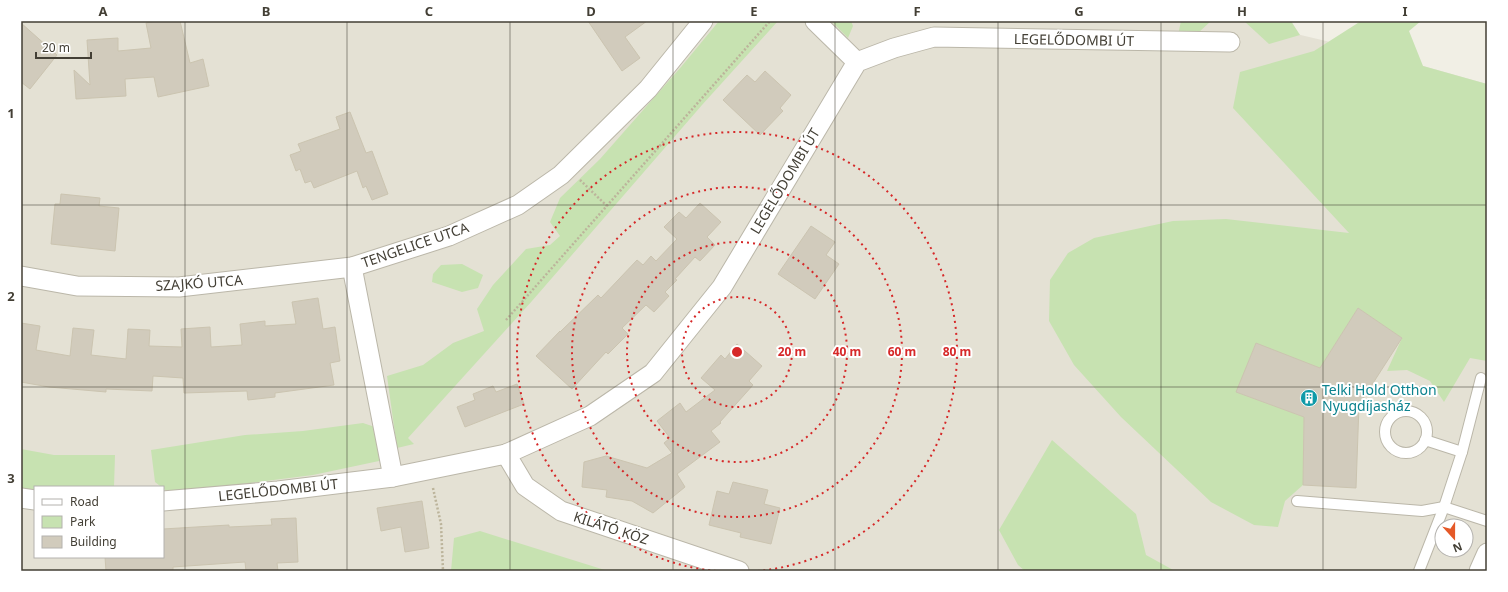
<svg xmlns="http://www.w3.org/2000/svg" width="1508" height="592" font-family="'Noto Sans',sans-serif">
  <style>
    .residential { fill: #e4e1d4; fill-rule: evenodd }
    .green { fill: #c7e2b1 }
    .building { fill: #d1cbbc; stroke: #cbc4b0 }
    .lines { fill: none; stroke-linecap: round; stroke-linejoin: round }
    .lane-casing { stroke: #bbb7a9; stroke-width: 12 }
    .street-casing { stroke: #bbb7a9; stroke-width: 21 }
    .path { stroke: #bcb49b; stroke-width: 2.5; stroke-dasharray: 2 2; stroke-linecap: butt }
    .lane { stroke: #fff; stroke-width: 10 }
    .street { stroke: #fff; stroke-width: 19 }
    .grid { fill: none; stroke: #433f35; stroke-width: 1; stroke-opacity: 0.55 }
    .ring { fill: none; stroke: #d62828; stroke-width: 2; stroke-dasharray: 2 4 }
    .labels { text-anchor: middle; stroke-width: 4; stroke-linejoin: round; paint-order: stroke }
    .street-label { font-size: 14px; fill: #433f35; stroke: #fff }
    .culture-label { font-size: 14px; fill: #0d838f; stroke: #fff; text-anchor: start }
    .centre { fill: #d62828; stroke: #fff; stroke-width: 2 }
    .ring-label { font-size: 12px; text-anchor: middle; font-weight: bold; fill: #d62828; stroke: #fff; stroke-width: 4; stroke-linejoin: round; paint-order: stroke }
    .neatline { fill: none; stroke: #433f35; stroke-width: 1.5 }
    .grid-label { font-size: 13px; text-anchor: middle; font-weight: bold; fill: #433f35 }
  </style>
  <rect width="100%" height="100%" fill="#f1efe5"/>
  <path class="residential" d="M 21,21 L 1278,21 L 1288,32 L 1381,54 L 1487,84 L 1487,571 L 21,571 ZM 35,487 L 163,487 L 163,557 L 35,557 ZM 1442,526 L 1466,526 L 1466,550 L 1442,550 Z"/>
  <g class="green">
    <path d="M 719,21 L 778,21 L 702,105 L 532,301 L 408,438 L 414,444 L 397,448 L 387,376 L 423,365 L 453,343 L 484,331 L 477,309 L 493,285 L 526,249 L 550,245 L 560,236 L 550,222 L 560,198 L 600,159 L 681,67 Z"/>
    <path d="M 831,21 L 851,21 L 853,26 L 848,38 Z"/>
    <path d="M 1181,21 L 1211,21 L 1198,33 L 1178,35 Z"/>
    <path d="M 1244,21 L 1291,21 L 1300,35 L 1269,44 Z"/>
    <path d="M 1361,21 L 1421,21 L 1409,31 L 1423,66 L 1487,84 L 1487,300 L 1484,299 L 1487,301 L 1487,361 L 1470,358 L 1444,402 L 1430,381 L 1407,370 L 1387,371 L 1402,338 L 1358,308 L 1320,368 L 1255,345 L 1237,392 L 1304,417 L 1303,485 L 1285,501 L 1278,527 L 1254,525 L 1211,502 L 1121,417 L 1074,365 L 1049,321 L 1050,280 L 1068,253 L 1094,238 L 1173,221 L 1226,219 L 1349,233 L 1233,108 L 1240,72 L 1314,51 Z"/>
    <path d="M 462,264 L 483,275 L 478,288 L 462,292 L 432,282 L 433,274 L 441,265 Z"/>
    <path d="M 363,423 L 378,428 L 379,461 L 313,475 L 169,493 L 155,482 L 151,450 L 245,435 L 303,431 Z"/>
    <path d="M 1052,440 L 1136,514 L 1146,555 L 1175,571 L 1025,571 L 1018,565 L 999,530 Z"/>
    <path d="M 21,449 L 54,455 L 115,455 L 114,487 L 35,487 L 35,490 L 21,489 Z"/>
    <path d="M 480,531 L 608,571 L 451,571 L 454,538 Z"/>
  </g>
  <g class="building">
    <path d="M 157,21 L 180,21 L 190,63 L 203,59 L 209,86 L 158,97 L 154,77 L 125,79 L 126,96 L 76,99 L 74,70 L 90,85 L 87,40 L 118,38 L 118,51 L 151,48 L 146,23 Z"/>
    <path d="M 588,21 L 647,21 L 625,37 L 640,58 L 622,71 Z"/>
    <path d="M 21,23 L 57,55 L 30,89 L 21,82 Z"/>
    <path d="M 765,71 L 791,95 L 780,108 L 783,111 L 760,135 L 723,100 L 747,75 L 755,82 Z"/>
    <path d="M 350,112 L 366,153 L 372,151 L 388,194 L 372,200 L 366,186 L 363,188 L 357,171 L 314,188 L 311,181 L 305,183 L 300,169 L 296,171 L 290,155 L 301,151 L 298,144 L 340,129 L 336,117 Z"/>
    <path d="M 61,194 L 100,198 L 99,206 L 119,208 L 115,251 L 51,244 L 55,204 L 60,204 Z"/>
    <path d="M 700,203 L 721,222 L 707,237 L 715,245 L 700,261 L 695,257 L 675,279 L 677,280 L 665,292 L 669,296 L 654,312 L 646,305 L 622,328 L 628,334 L 608,354 L 606,352 L 572,389 L 536,356 L 560,331 L 560,332 L 598,295 L 601,298 L 637,260 L 643,265 L 651,256 L 656,261 L 677,239 L 664,227 L 679,212 L 686,218 Z"/>
    <path d="M 811,226 L 835,242 L 826,255 L 839,264 L 815,299 L 778,274 Z"/>
    <path d="M 318,298 L 323,329 L 335,327 L 340,361 L 330,363 L 334,385 L 275,393 L 275,397 L 248,400 L 247,391 L 184,393 L 183,378 L 153,376 L 152,391 L 106,389 L 106,392 L 49,387 L 21,382 L 21,323 L 40,326 L 36,350 L 70,356 L 73,328 L 94,330 L 91,355 L 126,359 L 128,329 L 150,330 L 149,346 L 182,347 L 181,329 L 210,327 L 211,347 L 242,345 L 240,324 L 265,321 L 265,326 L 296,324 L 292,302 Z"/>
    <path d="M 1358,308 L 1402,338 L 1359,405 L 1356,488 L 1303,485 L 1304,417 L 1236,392 L 1256,343 L 1320,368 Z"/>
    <path d="M 737,344 L 762,366 L 749,381 L 753,385 L 720,422 L 721,423 L 711,431 L 720,442 L 677,474 L 685,487 L 653,513 L 632,501 L 606,497 L 607,490 L 582,487 L 584,462 L 606,456 L 647,468 L 672,453 L 664,443 L 670,438 L 657,421 L 680,403 L 686,412 L 715,390 L 701,378 L 721,355 L 725,359 Z"/>
    <path d="M 517,384 L 524,404 L 465,427 L 457,407 L 475,400 L 473,394 L 493,386 L 496,392 Z"/>
    <path d="M 733,482 L 768,490 L 764,504 L 780,508 L 771,544 L 740,537 L 741,533 L 709,525 L 717,491 L 729,494 Z"/>
    <path d="M 422,501 L 429,548 L 405,552 L 401,527 L 381,531 L 377,508 Z"/>
    <path d="M 296,518 L 298,562 L 277,563 L 278,571 L 246,571 L 245,562 L 173,567 L 173,571 L 106,571 L 105,557 L 163,557 L 163,529 L 229,525 L 229,527 L 272,525 L 271,519 Z"/>
  </g>
  <g class="lines">
    <defs>
      <g id="lane">
        <circle cx="1406" cy="432" r="21"/>
        <path d="M 1425,440 L 1462,452"/>
        <path d="M 1297,501 L 1422,511 L 1444,507 L 1487,521"/>
        <path d="M 1419,571 L 1444,507 L 1462,452 L 1481,378"/>
      </g>
      <g id="street">
        <path d="M 815,21 L 857,62"/>
        <path d="M 352,267 L 393,477"/>
        <path d="M 21,276 L 77,286 L 179,287 L 352,267 L 449,236 L 518,205 L 561,175 L 648,89 L 703,21"/>
        <path d="M 506,454 L 525,486 L 561,511 L 739,571"/>
        <path d="M 21,498 L 35,500"/>
        <path d="M 163,501 L 278,491 L 393,477 L 506,454 L 590,416 L 653,373 L 722,287 L 857,62 L 894,48 L 934,37 L 1230,42"/>
        <path d="M 1479,571 L 1487,553"/>
      </g>
    </defs>
    <use href="#lane" class="lane-casing"/>
    <use href="#street" class="street-casing"/>
    <g class="path">
      <path d="M 580,180 L 607,206"/>
      <path d="M 506,320 L 770,21"/>
      <path d="M 433,488 L 441,524 L 443,571"/>
    </g>
    <use href="#lane" class="lane"/>
    <use href="#street" class="street"/>
  </g>
  <path class="grid" d="M 185,21 L 185,571M 347,21 L 347,571M 510,21 L 510,571M 673,21 L 673,571M 835,21 L 835,571M 998,21 L 998,571M 1161,21 L 1161,571M 1323,21 L 1323,571M 21,205 L 1487,205M 21,387 L 1487,387"/>
  <g class="ring">
    <circle cx="737" cy="352" r="55"/>
    <circle cx="737" cy="352" r="110"/>
    <circle cx="737" cy="352" r="165"/>
    <path d="M716 571A220 220 0 1 1 758 571"/>
  </g>
  <defs>
    <symbol id="building-disc" viewBox="-11 -11 22 22"><circle r="9.5" fill="#0f9aa8" stroke="#fff"/><path d="M-4-6H4V6H1V3H-1V6H-4ZM-2.5-4.3h1.7v1.8h-1.7ZM.8-4.3h1.7v1.8H.8ZM-2.5-1h1.7V.8h-1.7ZM.8-1h1.7V.8H.8Z" fill="#fff"/></symbol>
  </defs>
  <g fill-rule="evenodd">
    <use href="#building-disc" x="1299" y="388" width="20" height="20"/>
  </g>
  <g class="labels">
    <g class="street-label">
      <text transform="translate(1074 40) rotate(1)" y="5">LEGELŐDOMBI ÚT</text>
      <text transform="translate(785 181) rotate(-59)" y="5">LEGELŐDOMBI ÚT</text>
      <text transform="translate(415 245) rotate(-19)" y="5">TENGELICE UTCA</text>
      <text transform="translate(199 283) rotate(-4)" y="5">SZAJKÓ UTCA</text>
      <text transform="translate(278 490) rotate(-6)" y="5">LEGELŐDOMBI ÚT</text>
      <text transform="translate(611 528) rotate(18)" y="5">KILÁTÓ KÖZ</text>
    </g>
    <g class="culture-label">
      <text x="1322" y="395">Telki Hold Otthon<tspan x="1322" dy="16">Nyugdíjasház</tspan></text>
    </g>
  </g>
  <circle cx="737" cy="352" r="6" class="centre"/>
  <g class="ring-label">
    <text x="792" y="356">20 m</text>
    <text x="847" y="356">40 m</text>
    <text x="902" y="356">60 m</text>
    <text x="957" y="356">80 m</text>
  </g>
  <rect width="1508" height="592" fill="none" stroke="#ffffff" stroke-width="44"/>
  <rect x="34" y="486" width="130" height="72" fill="#ffffff" stroke="#b4b2ae"/>
  <rect x="42" y="499" width="20" height="6" fill="#ffffff" stroke="#b4b2ae"/>
  <text x="70" y="506" font-size="12" fill="#433f35">Road</text>
  <rect x="42" y="516" width="20" height="12" fill="#c7e2b1" stroke="#b4b2ae"/>
  <text x="70" y="526" font-size="12" fill="#433f35">Park</text>
  <rect x="42" y="536" width="20" height="12" fill="#d1cbbc" stroke="#b4b2ae"/>
  <text x="70" y="546" font-size="12" fill="#433f35">Building</text>
  <g transform="translate(1454 538) rotate(159)"><circle r="19" fill="#ffffff" stroke="#b4b2ae"/>
  <path d="M0-3L7 15L0 10L-7 15Z" fill="#e55928"/>
  <text y="-6" font-size="11" font-weight="bold" text-anchor="middle" fill="#433f35">N</text>
  </g>
  <path d="M36 52v6h55v-6" fill="none" stroke="#433f35" stroke-width="2"/>
  <text x="42" y="52" font-size="12" fill="#433f35" stroke="#ffffff" stroke-width="3" paint-order="stroke">20 m</text>
  <rect x="22" y="22" width="1464" height="548" class="neatline"/>
  <g class="grid-label">
    <text x="103" y="16">A</text>
    <text x="266" y="16">B</text>
    <text x="429" y="16">C</text>
    <text x="591" y="16">D</text>
    <text x="754" y="16">E</text>
    <text x="917" y="16">F</text>
    <text x="1079" y="16">G</text>
    <text x="1242" y="16">H</text>
    <text x="1405" y="16">I</text>
    <text x="11" y="118">1</text>
    <text x="11" y="301">2</text>
    <text x="11" y="483">3</text>
  </g>
</svg>
